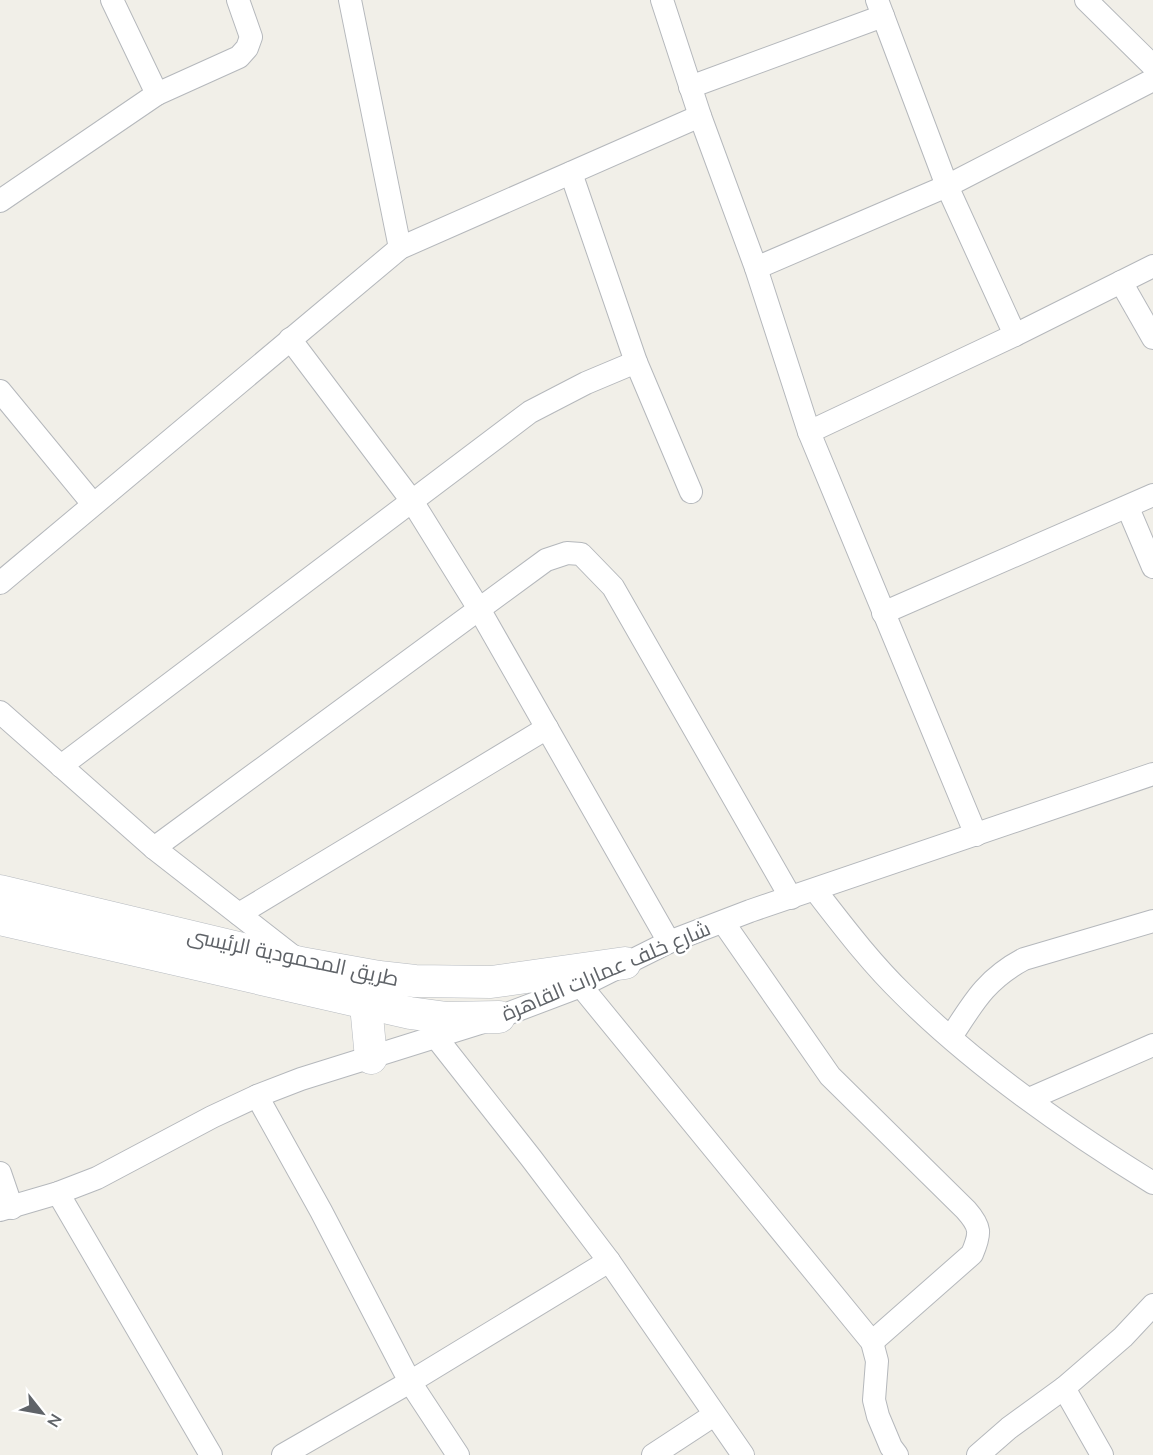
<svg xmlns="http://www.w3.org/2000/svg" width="1153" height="1455" font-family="Mulish,Cairo,sans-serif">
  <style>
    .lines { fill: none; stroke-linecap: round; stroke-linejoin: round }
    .street-casing { stroke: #b5b8bc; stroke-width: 24 }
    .secondary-casing { stroke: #b6babf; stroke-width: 33 }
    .street { stroke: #fff; stroke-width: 22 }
    .secondary { stroke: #fff; stroke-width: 32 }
    .labels { text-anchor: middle; stroke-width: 5; stroke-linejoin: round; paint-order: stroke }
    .street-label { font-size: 21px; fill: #5f6368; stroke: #fff }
  </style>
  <rect width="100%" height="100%" fill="#f1efe8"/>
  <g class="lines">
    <defs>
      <g id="street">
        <path d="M 350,0 L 400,248"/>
        <path d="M 662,0 L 700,116 L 756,268 L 809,432 L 976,835"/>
        <path d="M 877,0 L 947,186 L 1015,335"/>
        <path d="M 1086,0 L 1153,66"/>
        <path d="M 690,87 L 883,16"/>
        <path d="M 157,94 L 239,57 L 247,48 L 251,37 L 238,0"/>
        <path d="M 571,173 L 636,362 L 691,492"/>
        <path d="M 0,201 L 157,94 L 112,0"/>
        <path d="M 756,268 L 947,186 L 1153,80"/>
        <path d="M 1121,282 L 1153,338"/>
        <path d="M 290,339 L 412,501 L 479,609 L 669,942"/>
        <path d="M 0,391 L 93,504"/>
        <path d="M 809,432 L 1015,335 L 1153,266"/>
        <path d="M 1128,508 L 1153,567"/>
        <path d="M 0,583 L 400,248 L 700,116"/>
        <path d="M 883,613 L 1153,495"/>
        <path d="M 0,712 L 154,848 L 295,958"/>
        <path d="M 61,766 L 530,412 L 586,383 L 636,362"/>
        <path d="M 154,848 L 546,560 L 567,553 L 581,554 L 613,587 L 791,898"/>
        <path d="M 815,890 C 843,926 870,962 903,994 C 975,1066 1067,1130 1153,1183"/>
        <path d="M 239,914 L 547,728"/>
        <path d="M 723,922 L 830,1076 L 966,1210 C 981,1227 981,1233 972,1254 L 872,1342"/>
        <path d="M 581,986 L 872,1342 L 877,1361 L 874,1400 L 878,1416 L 891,1447 L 897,1455"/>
        <path d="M 435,1036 L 531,1158 L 609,1261 L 743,1455"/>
        <path d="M 951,1037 C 973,1003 986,979 1024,959 L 1153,921"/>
        <path d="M 257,1096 L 321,1211 L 410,1382 L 458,1455"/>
        <path d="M 1029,1099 L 1153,1045"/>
        <path d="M 0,1173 L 12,1208"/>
        <path d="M 58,1193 L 211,1455"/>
        <path d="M 0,1210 L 58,1193 L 97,1178 L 212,1117 L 257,1096 L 301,1079 L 499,1017 L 581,986 L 669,942 L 750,911 L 1153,774"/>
        <path d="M 283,1455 L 410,1382 L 609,1261"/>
        <path d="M 653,1455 L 714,1415"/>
        <path d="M 978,1455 L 1009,1428 L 1064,1388"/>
        <path d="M 1102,1455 L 1064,1388 L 1123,1337 L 1153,1305"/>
      </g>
      <g id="secondary">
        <path d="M 0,891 L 301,963 L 379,977 L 415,981 L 491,982 L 625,963"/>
        <path d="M 0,919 L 410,1013 L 447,1018 L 499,1017"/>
        <path d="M 364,984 L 371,1058"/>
      </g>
    </defs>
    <use href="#street" class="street-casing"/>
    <use href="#secondary" class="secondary-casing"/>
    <use href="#street" class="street"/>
    <use href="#secondary" class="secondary"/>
  </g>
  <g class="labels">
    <g class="street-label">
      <text transform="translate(293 957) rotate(12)" y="7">طريق المحمودية الرئيسى</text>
      <text transform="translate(606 971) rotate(-23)" y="7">شارع خلف عمارات القاهرة</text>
    </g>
  </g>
  <g transform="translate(42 1413) rotate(121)" stroke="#ffffff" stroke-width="4.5" paint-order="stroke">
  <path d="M0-4.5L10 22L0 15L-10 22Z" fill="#5f6368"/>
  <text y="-9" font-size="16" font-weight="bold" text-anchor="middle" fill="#5f6368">N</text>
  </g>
</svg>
